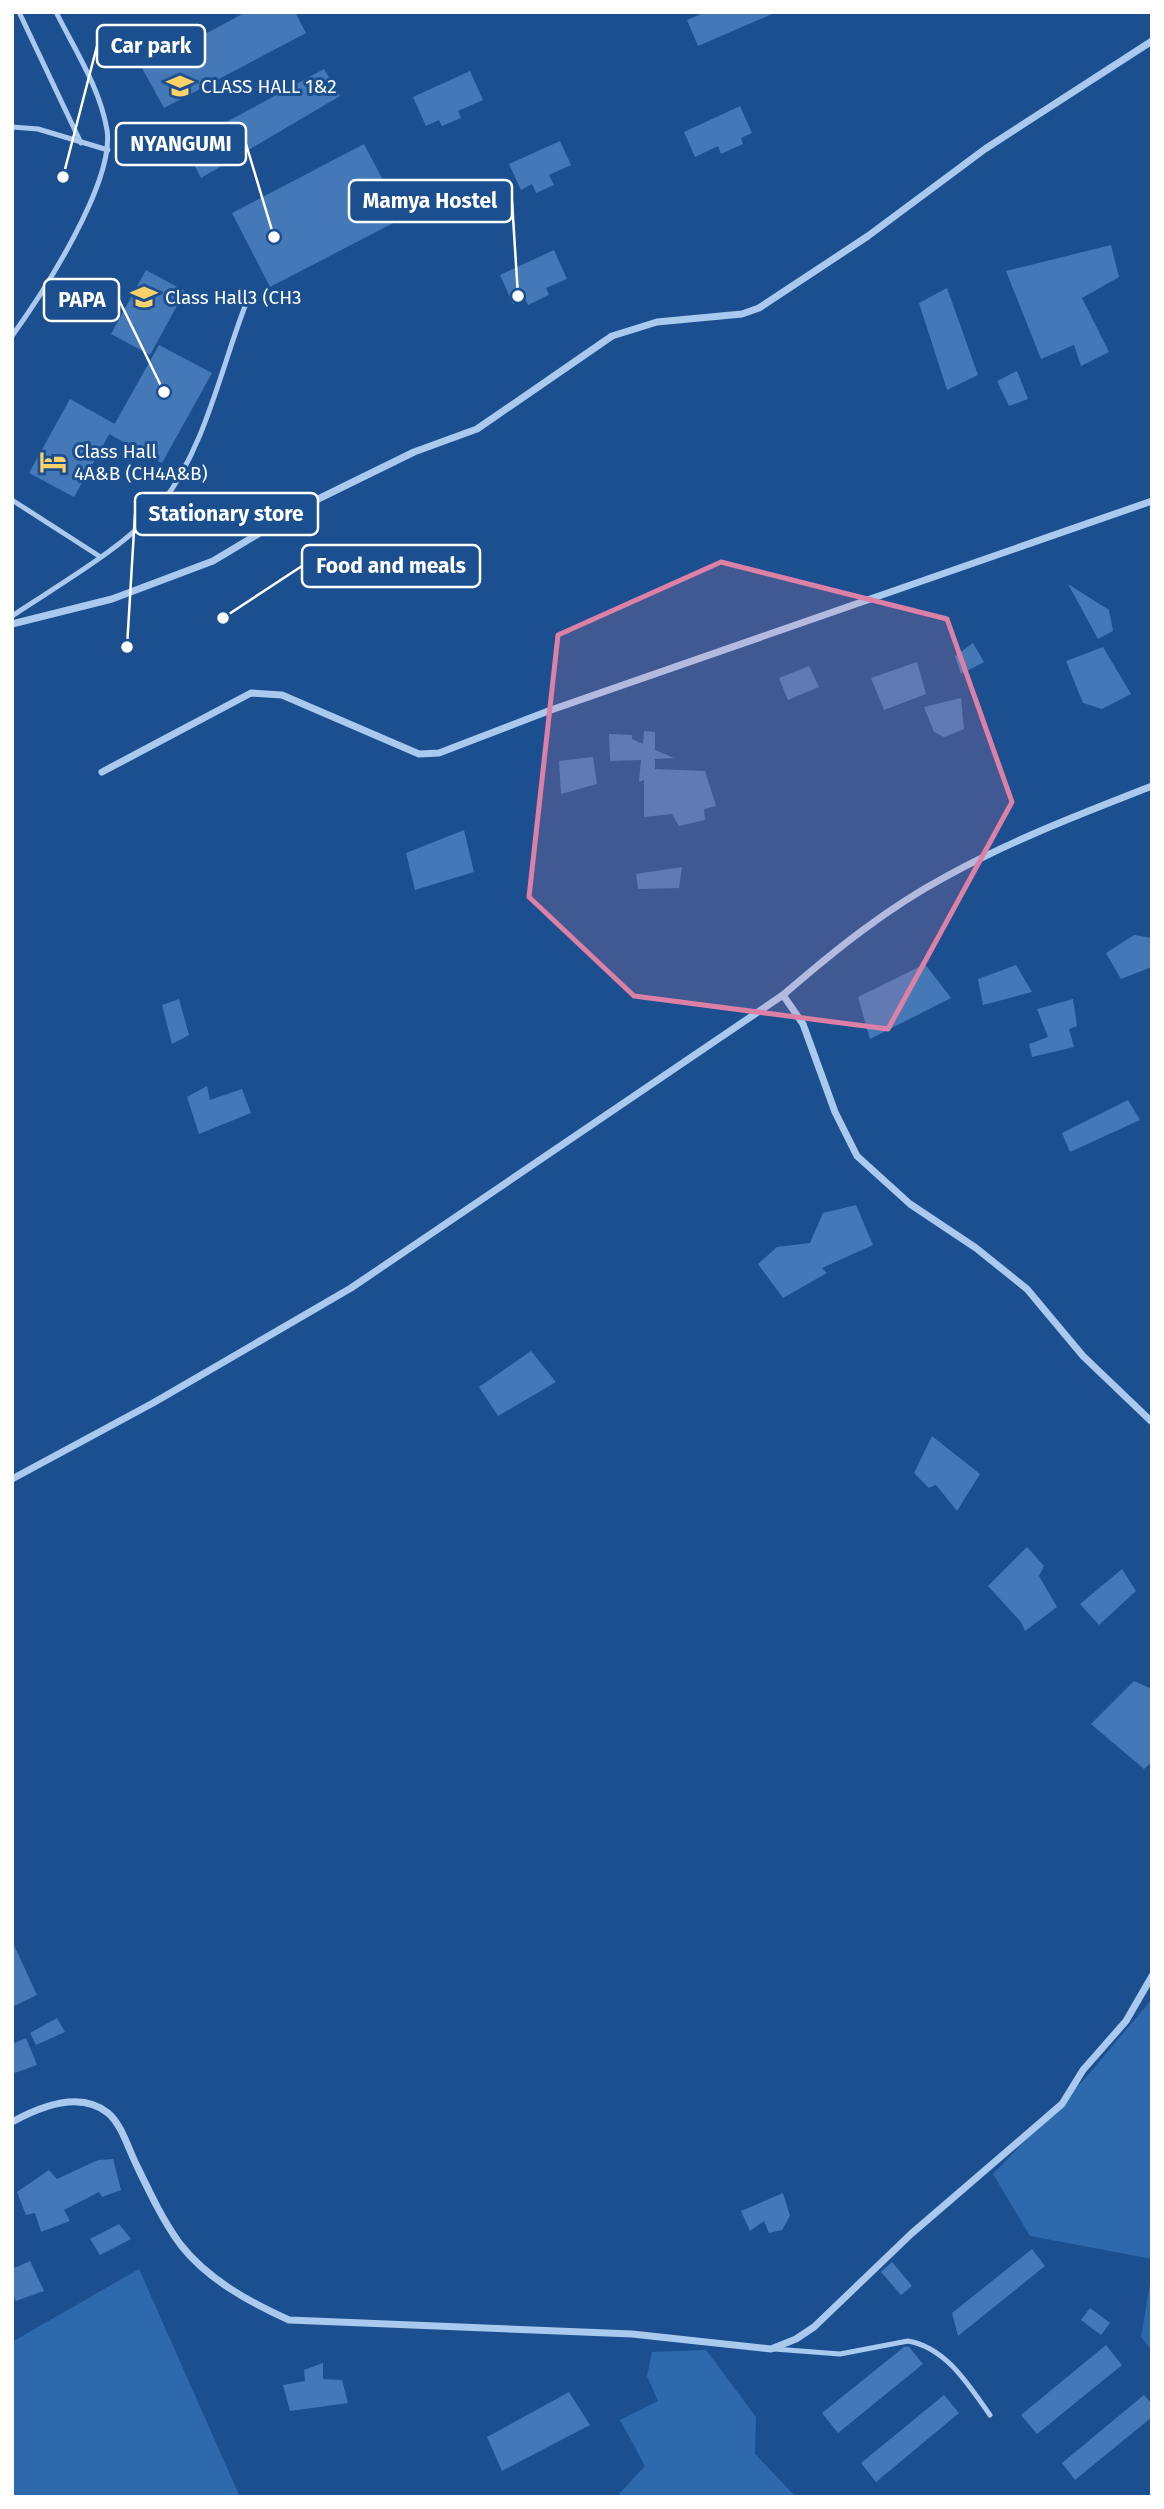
<svg xmlns="http://www.w3.org/2000/svg" width="1164" height="2509" font-family="'Fira Sans',sans-serif">
  <style>
    .green { fill: #2e69ad }
    .building { fill: #4478b7 }
    .lines { fill: none; stroke-linecap: round; stroke-linejoin: round }
    .service { stroke: #a9c9ee; stroke-width: 5 }
    .minor { stroke: #a9c9ee; stroke-width: 7 }
    .marked { fill: #dd80a5; fill-opacity: 0.2; stroke: #dd80a5; stroke-width: 5; stroke-linejoin: round }
    .labels { text-anchor: middle; stroke-width: 6; stroke-linejoin: round; paint-order: stroke }
    .poi-label { font-size: 19px; fill: #fff; stroke: #1b4f8f; text-anchor: start }
    .leader { fill: none; stroke: #fff; stroke-width: 2.5 }
    .callout-dot { fill: #fff; stroke: #1b4f8f; stroke-width: 2.5 }
    .callout { fill: #1b4f8f; stroke: #fff; stroke-width: 2.5 }
    .callout-label { font-size: 21px; text-anchor: middle; font-weight: bold; fill: #fff }
  </style>
  <rect width="100%" height="100%" fill="#1b4f8f"/>
  <g class="green">
    <path d="M 1152,1999 L 1152,2259 L 1030,2236 L 993,2174 L 1088,2075 Z"/>
    <path d="M 139,2269 L 240,2497 L 12,2497 L 12,2342 Z"/>
    <path d="M 1152,2271 L 1152,2351 L 1141,2337 Z"/>
    <path d="M 706,2350 L 756,2417 L 755,2454 L 796,2497 L 616,2497 L 645,2466 L 620,2420 L 658,2401 L 647,2376 L 652,2352 Z"/>
  </g>
  <g class="building">
    <path d="M 246,12 L 295,12 L 306,33 L 164,108 L 142,68 Z"/>
    <path d="M 706,12 L 777,12 L 698,46 L 687,20 Z"/>
    <path d="M 324,69 L 340,96 L 201,178 L 184,145 Z"/>
    <path d="M 470,71 L 483,100 L 458,111 L 461,118 L 442,126 L 439,120 L 426,126 L 413,97 Z"/>
    <path d="M 740,106 L 752,133 L 741,138 L 743,144 L 721,154 L 718,146 L 695,157 L 684,132 Z"/>
    <path d="M 560,141 L 571,165 L 549,175 L 554,185 L 536,193 L 532,184 L 521,190 L 509,164 Z"/>
    <path d="M 364,144 L 403,218 L 270,287 L 232,213 Z"/>
    <path d="M 1111,245 L 1119,277 L 1082,298 L 1109,352 L 1081,366 L 1074,345 L 1041,359 L 1006,271 Z"/>
    <path d="M 554,250 L 567,279 L 546,288 L 549,295 L 528,305 L 525,299 L 513,304 L 500,275 Z"/>
    <path d="M 146,270 L 185,291 L 150,355 L 111,334 Z"/>
    <path d="M 947,288 L 978,375 L 947,390 L 919,303 Z"/>
    <path d="M 159,345 L 212,373 L 162,463 L 109,434 Z"/>
    <path d="M 1017,371 L 1028,399 L 1009,406 L 997,381 Z"/>
    <path d="M 70,399 L 115,424 L 74,497 L 29,473 Z"/>
    <path d="M 1068,584 L 1109,610 L 1113,631 L 1098,639 Z"/>
    <path d="M 973,643 L 984,662 L 961,674 L 955,656 Z"/>
    <path d="M 1103,647 L 1131,694 L 1102,709 L 1083,703 L 1066,661 Z"/>
    <path d="M 917,662 L 926,694 L 884,710 L 871,678 Z"/>
    <path d="M 809,666 L 819,687 L 788,700 L 779,678 Z"/>
    <path d="M 961,698 L 964,729 L 944,737 L 934,732 L 924,707 Z"/>
    <path d="M 644,731 L 655,732 L 655,750 L 674,758 L 655,759 L 655,769 L 705,771 L 716,806 L 704,809 L 705,820 L 679,826 L 672,814 L 644,817 L 644,780 L 639,782 L 641,760 L 610,761 L 609,734 L 632,735 L 632,739 L 643,744 Z"/>
    <path d="M 593,757 L 597,784 L 561,794 L 559,761 Z"/>
    <path d="M 464,830 L 474,872 L 415,890 L 406,853 Z"/>
    <path d="M 682,867 L 679,888 L 638,889 L 636,874 Z"/>
    <path d="M 1134,935 L 1152,938 L 1152,967 L 1121,979 L 1106,953 Z"/>
    <path d="M 925,964 L 951,998 L 870,1039 L 858,997 Z"/>
    <path d="M 1016,965 L 1032,992 L 983,1005 L 978,979 Z"/>
    <path d="M 179,999 L 189,1035 L 172,1044 L 162,1005 Z"/>
    <path d="M 1073,999 L 1077,1026 L 1069,1029 L 1074,1047 L 1032,1057 L 1029,1044 L 1048,1037 L 1037,1009 Z"/>
    <path d="M 207,1086 L 210,1100 L 242,1089 L 251,1113 L 199,1134 L 187,1097 Z"/>
    <path d="M 1128,1100 L 1140,1120 L 1070,1152 L 1062,1133 Z"/>
    <path d="M 856,1205 L 873,1245 L 822,1268 L 827,1273 L 783,1298 L 758,1264 L 777,1247 L 810,1243 L 823,1213 Z"/>
    <path d="M 531,1351 L 556,1382 L 498,1416 L 479,1387 Z"/>
    <path d="M 932,1436 L 980,1474 L 957,1511 L 936,1485 L 929,1488 L 914,1473 Z"/>
    <path d="M 1027,1547 L 1044,1566 L 1039,1576 L 1057,1607 L 1025,1631 L 1021,1622 L 988,1586 Z"/>
    <path d="M 1122,1569 L 1136,1591 L 1099,1625 L 1080,1604 Z"/>
    <path d="M 1134,1681 L 1152,1689 L 1152,1762 L 1144,1769 L 1091,1724 Z"/>
    <path d="M 12,1941 L 37,1995 L 12,2007 Z"/>
    <path d="M 57,2018 L 65,2032 L 36,2045 L 30,2033 Z"/>
    <path d="M 26,2038 L 37,2065 L 12,2074 L 12,2044 Z"/>
    <path d="M 113,2159 L 121,2190 L 102,2197 L 99,2192 L 64,2210 L 70,2221 L 41,2232 L 35,2213 L 26,2215 L 17,2192 L 49,2170 L 57,2179 L 98,2160 Z"/>
    <path d="M 783,2193 L 790,2216 L 782,2230 L 769,2233 L 764,2221 L 750,2231 L 741,2211 Z"/>
    <path d="M 119,2224 L 131,2239 L 100,2255 L 90,2239 Z"/>
    <path d="M 1032,2249 L 1045,2266 L 958,2336 L 952,2313 Z"/>
    <path d="M 30,2261 L 44,2291 L 16,2301 L 12,2294 L 12,2269 Z"/>
    <path d="M 892,2262 L 912,2286 L 901,2295 L 881,2272 Z"/>
    <path d="M 1090,2308 L 1110,2323 L 1101,2335 L 1081,2320 Z"/>
    <path d="M 1106,2345 L 1122,2365 L 1037,2434 L 1021,2415 Z"/>
    <path d="M 904,2347 L 909,2347 L 923,2364 L 838,2433 L 822,2413 Z"/>
    <path d="M 323,2363 L 323,2379 L 342,2380 L 348,2403 L 290,2411 L 283,2385 L 305,2381 L 304,2370 Z"/>
    <path d="M 569,2392 L 590,2425 L 502,2471 L 487,2437 Z"/>
    <path d="M 944,2395 L 959,2413 L 876,2482 L 861,2463 Z"/>
    <path d="M 1144,2395 L 1152,2404 L 1152,2417 L 1075,2480 L 1062,2463 Z"/>
  </g>
  <g class="lines">
    <g class="service">
      <path d="M 19,12 L 81,143"/>
      <path d="M 12,127 L 38,129 L 108,150"/>
      <path d="M 12,336 C 43,293 115,182 107,130 C 100,88 75,50 56,12"/>
      <path d="M 12,500 L 99,556"/>
      <path d="M 12,616 C 58,585 128,546 162,503 C 206,446 221,367 247,301"/>
      <path d="M 774,2349 L 840,2354 L 908,2341 C 947,2348 969,2386 990,2415"/>
    </g>
    <g class="minor">
      <path d="M 12,624 L 112,599 L 213,561 L 310,503 L 414,452 L 477,429 L 612,336 L 657,322 L 742,314 L 759,308 L 868,236 L 985,149 L 1152,41"/>
      <path d="M 102,772 L 251,693 L 282,695 L 419,754 L 439,753 L 551,710 L 1152,501"/>
      <path d="M 783,995 L 803,1024 L 835,1112 L 857,1156 L 910,1204 L 976,1248 L 1027,1289 L 1083,1356 L 1152,1422"/>
      <path d="M 12,1479 L 153,1403 L 351,1288 L 783,995 C 834,951 887,908 947,876 C 1012,840 1083,813 1152,786"/>
      <path d="M 12,2122 C 39,2107 80,2090 108,2113 C 122,2125 128,2148 136,2164 C 149,2191 162,2219 180,2244 C 207,2279 249,2302 289,2320 L 632,2334 L 771,2349 L 796,2339 L 814,2327 L 911,2234 L 1062,2104 L 1083,2070 L 1126,2021 L 1152,1976"/>
    </g>
  </g>
  <path class="marked" d="M 721,562 L 947,619 L 1012,802 L 888,1029 L 634,996 L 529,897 L 558,635 Z"/>
  <defs>
    <symbol id="university-bare" viewBox="-9 -9 18 18"><path d="M0-5L7-2L0 1L-7-2ZM-4 1L0 2.5L4 1V4Q0 6-4 4Z" fill="#ffd166" stroke="#1b4f8f" stroke-width="2.5" paint-order="stroke"/></symbol>
    <symbol id="hotel-bare" viewBox="-9 -9 18 18"><path d="M-6-4.5h1.5V1H6V5H4.5V3h-9V5H-6ZM-4 0a1.8 1.8 0 1 1 3.6 0ZM.5 0V-2.5h3Q6-2.5 6 0Z" fill="#ffd166" stroke="#1b4f8f" stroke-width="2.5" paint-order="stroke"/></symbol>
  </defs>
  <g fill-rule="evenodd">
    <use href="#university-bare" x="161" y="67" width="38" height="38"/>
    <use href="#university-bare" x="125" y="278" width="38" height="38"/>
    <use href="#hotel-bare" x="34" y="443" width="38" height="38"/>
  </g>
  <g class="labels">
    <g class="poi-label">
      <text x="201" y="93">CLASS HALL 1&amp;2</text>
      <text x="165" y="304">Class Hall3 (CH3</text>
      <text x="74" y="458">Class Hall<tspan x="74" dy="22">4A&amp;B (CH4A&amp;B)</tspan></text>
    </g>
  </g>
  <path class="leader" d="M63 177L97 46M274 237L246 144M518 296L512 201M164 392L119 300M127 647L135 514M223 618L302 566"/>
  <g class="callout-dot">
    <circle cx="63" cy="177" r="7"/>
    <circle cx="274" cy="237" r="7"/>
    <circle cx="518" cy="296" r="7"/>
    <circle cx="164" cy="392" r="7"/>
    <circle cx="127" cy="647" r="7"/>
    <circle cx="223" cy="618" r="7"/>
  </g>
  <g class="callout">
    <rect x="97" y="25" width="108" height="42" rx="7"/>
    <rect x="116" y="123" width="130" height="42" rx="7"/>
    <rect x="349" y="180" width="163" height="42" rx="7"/>
    <rect x="44" y="279" width="75" height="42" rx="7"/>
    <rect x="135" y="493" width="183" height="42" rx="7"/>
    <rect x="302" y="545" width="178" height="42" rx="7"/>
  </g>
  <g class="callout-label">
    <text x="151" y="53">Car park</text>
    <text x="181" y="151">NYANGUMI</text>
    <text x="430" y="208">Mamya Hostel</text>
    <text x="82" y="307">PAPA</text>
    <text x="226" y="521">Stationary store</text>
    <text x="391" y="573">Food and meals</text>
  </g>
  <rect width="1164" height="2509" fill="none" stroke="#ffffff" stroke-width="28"/>
</svg>
